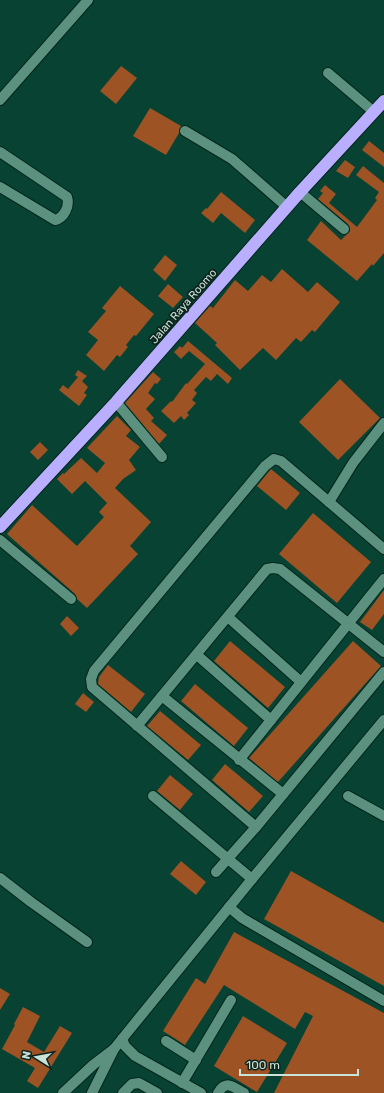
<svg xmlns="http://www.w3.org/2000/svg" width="384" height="1093" font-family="Rubik,sans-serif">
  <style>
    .building { fill: #9d5323 }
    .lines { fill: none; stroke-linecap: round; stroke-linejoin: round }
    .minor-casing { stroke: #00261b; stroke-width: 12 }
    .highway-casing { stroke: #00261b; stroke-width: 14 }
    .minor { stroke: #5c917f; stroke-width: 10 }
    .highway { stroke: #baaefe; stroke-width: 12 }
    .labels { text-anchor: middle; stroke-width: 3.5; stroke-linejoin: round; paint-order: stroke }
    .street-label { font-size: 11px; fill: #c9e3d9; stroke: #0e241d }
  </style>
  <rect width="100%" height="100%" fill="#074233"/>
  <g class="building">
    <path d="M 121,66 L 137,78 L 116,104 L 100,91 Z"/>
    <path d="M 150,108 L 181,126 L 179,133 L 166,155 L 133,136 Z"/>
    <path d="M 369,141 L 384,153 L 384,167 L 362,150 Z"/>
    <path d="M 345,160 L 355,167 L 348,178 L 336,171 Z"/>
    <path d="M 363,166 L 384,183 L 384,253 L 373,266 L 372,264 L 357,281 L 307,240 L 321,221 L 341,240 L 350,231 L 348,224 L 318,199 L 323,193 L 320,191 L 325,185 L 336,194 L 329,203 L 357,227 L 377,200 L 375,198 L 379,192 L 356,175 Z"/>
    <path d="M 221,192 L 255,220 L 245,233 L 221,213 L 213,223 L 201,213 L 206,208 L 207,209 Z"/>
    <path d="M 165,255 L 177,265 L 165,281 L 153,270 Z"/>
    <path d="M 282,269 L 308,292 L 317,282 L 340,302 L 315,332 L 312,330 L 301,342 L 296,338 L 276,360 L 263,348 L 240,370 L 215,345 L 217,343 L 195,323 L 210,306 L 213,308 L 235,280 L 248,291 L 262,275 L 271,282 Z"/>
    <path d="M 168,284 L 183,297 L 173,308 L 158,296 Z"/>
    <path d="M 120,286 L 154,314 L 136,336 L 134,335 L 126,345 L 128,347 L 120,357 L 117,355 L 104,371 L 86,355 L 98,340 L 88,332 L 106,311 L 102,308 Z"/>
    <path d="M 188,341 L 232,378 L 228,384 L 217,374 L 211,381 L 206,377 L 194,390 L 197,393 L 192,400 L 196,403 L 187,413 L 189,415 L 184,420 L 181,416 L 174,423 L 161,411 L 171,401 L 172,402 L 186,383 L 187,384 L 205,364 L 189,351 L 181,359 L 174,352 L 180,346 L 182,348 Z"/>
    <path d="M 78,370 L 87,376 L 82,381 L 88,387 L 84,393 L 87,395 L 79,406 L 59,390 L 63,385 L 68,389 L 78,377 L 75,375 Z"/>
    <path d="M 153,372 L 161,379 L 157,384 L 155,383 L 148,393 L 155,399 L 146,409 L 154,418 L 151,421 L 167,435 L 159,444 L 125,403 Z"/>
    <path d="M 340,379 L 380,418 L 338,460 L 299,422 Z"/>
    <path d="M 117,416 L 131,430 L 126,436 L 140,447 L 129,460 L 136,470 L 123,479 L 115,488 L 151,522 L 130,546 L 138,554 L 87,608 L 77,599 L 75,594 L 7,534 L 32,505 L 77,546 L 104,517 L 99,512 L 107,503 L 85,481 L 72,494 L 57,479 L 63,473 L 64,474 L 81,458 L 97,473 L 105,463 L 87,448 Z"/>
    <path d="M 40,442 L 48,450 L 38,460 L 30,452 Z"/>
    <path d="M 271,469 L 300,493 L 286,510 L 257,486 Z"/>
    <path d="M 313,513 L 371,562 L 337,603 L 279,554 Z"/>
    <path d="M 384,590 L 384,614 L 372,630 L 360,622 Z"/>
    <path d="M 67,616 L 79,628 L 71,636 L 60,624 Z"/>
    <path d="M 230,641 L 285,687 L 268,708 L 214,661 Z"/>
    <path d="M 353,641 L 381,666 L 278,782 L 249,758 Z"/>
    <path d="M 108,665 L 145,694 L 131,712 L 98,684 L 99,677 Z"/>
    <path d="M 195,684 L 248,728 L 234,746 L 181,701 Z"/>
    <path d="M 83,693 L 94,702 L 86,712 L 75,704 Z"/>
    <path d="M 160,711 L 201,745 L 188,760 L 147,726 Z"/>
    <path d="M 225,764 L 263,796 L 249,812 L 212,780 Z"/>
    <path d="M 170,775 L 193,794 L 180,810 L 157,791 Z"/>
    <path d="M 181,861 L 206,882 L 196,895 L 170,874 Z"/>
    <path d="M 291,871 L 384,923 L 384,986 L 264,919 Z"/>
    <path d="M 234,932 L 384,1013 L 384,1093 L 274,1093 L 313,1016 L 305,1012 L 295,1029 L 224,985 L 185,1045 L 163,1031 L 196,978 L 205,984 Z"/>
    <path d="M 0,988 L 10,994 L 0,1010 Z"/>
    <path d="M 23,1007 L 40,1016 L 27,1042 L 44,1052 L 60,1026 L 72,1033 L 38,1088 L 27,1081 L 35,1068 L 2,1049 L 15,1025 L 14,1024 Z"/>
    <path d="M 243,1016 L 287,1043 L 257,1092 L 214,1066 Z"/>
  </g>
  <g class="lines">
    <defs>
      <g id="minor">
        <path d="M 328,73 L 374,112"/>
        <path d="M 0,100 L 88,0"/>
        <path d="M 185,131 L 232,159 L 287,207"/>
        <path d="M 0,152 L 67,197 C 70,206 64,218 55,220 L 0,187"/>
        <path d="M 300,192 L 344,229"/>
        <path d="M 116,402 L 162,457"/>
        <path d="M 329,502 L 353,463 L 384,423"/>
        <path d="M 0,540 L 71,599"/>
        <path d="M 228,617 L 301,682"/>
        <path d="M 197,655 L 271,720"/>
        <path d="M 162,696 L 283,794"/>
        <path d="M 137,726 L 267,569 L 273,568 L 280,569 L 384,652"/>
        <path d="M 239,760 L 384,579"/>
        <path d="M 153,796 L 252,879"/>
        <path d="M 348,796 L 384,816"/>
        <path d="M 256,827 L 92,687 L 91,679 L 94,671 L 265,466 L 274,459 L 281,461 L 384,549"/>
        <path d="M 216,872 L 256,827 L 384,672"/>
        <path d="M 0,878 L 31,902 L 87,942"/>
        <path d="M 229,907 L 242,918 L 384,1001"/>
        <path d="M 122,1039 L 125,1046 L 135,1056 L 201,1093"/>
        <path d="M 166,1041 L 196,1060"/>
        <path d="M 182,1083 L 231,1000"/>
        <path d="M 63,1093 L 93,1065 L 114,1049"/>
        <path d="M 92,1093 L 114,1049 L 122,1039 L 252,879 L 384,720"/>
        <path d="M 123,1093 L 132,1084 L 139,1083 L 157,1093"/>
        <path d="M 218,1093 C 226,1079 233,1087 244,1093"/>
      </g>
      <path id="highway" d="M 0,527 L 116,402 L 300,192 L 384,101"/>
    </defs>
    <use href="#minor" class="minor-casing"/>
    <use href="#highway" class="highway-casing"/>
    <use href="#minor" class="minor"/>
    <use href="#highway" class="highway"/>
  </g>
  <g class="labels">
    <g class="street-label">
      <text transform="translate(183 306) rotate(-49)" y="4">Jalan Raya Roomo</text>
    </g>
  </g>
  <g transform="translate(36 1057) rotate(281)" stroke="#0e241d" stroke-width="3" paint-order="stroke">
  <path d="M0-3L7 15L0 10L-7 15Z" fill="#c9e3d9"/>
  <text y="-6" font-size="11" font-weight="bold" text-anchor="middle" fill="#c9e3d9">N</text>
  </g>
  <path d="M240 1069v6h118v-6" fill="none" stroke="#c9e3d9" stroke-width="2"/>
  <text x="246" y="1069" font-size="12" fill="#c9e3d9" stroke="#0e241d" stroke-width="3" paint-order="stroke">100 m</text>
</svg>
